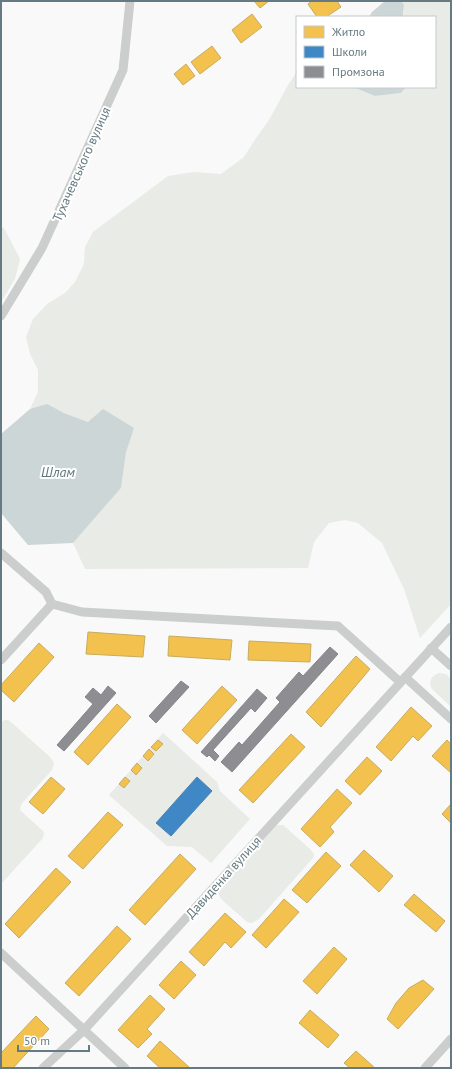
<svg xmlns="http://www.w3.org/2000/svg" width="452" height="1069" font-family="'PT Sans',sans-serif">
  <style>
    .green { fill: #e8ebe6 }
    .water { fill: #ccd6d7 }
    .homes { fill: #f2c14e; stroke: #c8ac5e }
    .schools { fill: #3f88c5; stroke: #4a84b1 }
    .industry { fill: #8d8d92; stroke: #81878d }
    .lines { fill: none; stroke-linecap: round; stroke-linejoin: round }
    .street { stroke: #cccece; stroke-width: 9 }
    .labels { text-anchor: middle; stroke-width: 4; stroke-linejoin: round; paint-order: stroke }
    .street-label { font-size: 13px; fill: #657a82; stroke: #fff }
    .water-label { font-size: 14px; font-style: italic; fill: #60787c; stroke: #fff }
  </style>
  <rect width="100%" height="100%" fill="#f9f9f9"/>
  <g class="green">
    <path d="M 401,1 L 451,1 L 451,604 L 420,638 L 404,589 L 382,543 L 358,523 L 345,520 L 329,523 L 314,542 L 308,568 L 85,569 L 73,543 L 121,488 L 126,452 L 133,428 L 88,422 L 64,413 L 47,405 L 30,409 L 38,392 L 38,370 L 30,354 L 26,337 L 33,319 L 47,304 L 65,293 L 75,282 L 84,264 L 85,247 L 93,232 L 168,176 L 194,172 L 221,174 L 244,157 L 256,138 L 269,120 L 288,85 L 296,73 L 297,73 L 297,87 L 353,87 L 375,96 L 401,93 L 406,87 L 435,87 L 435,17 L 404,17 L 404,5 Z"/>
    <path d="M 1,227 L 4,228 L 20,259 L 15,279 L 1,302 Z"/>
    <path d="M 439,673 L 446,674 L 451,679 L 451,707 L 432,689 C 428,682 431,676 439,673 Z"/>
    <path d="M 5,720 L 8,720 L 12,723 L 50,757 L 54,763 L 52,770 L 23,802 C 20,806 19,809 22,812 L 43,831 L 44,833 L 43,838 L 1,884 L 1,722 Z"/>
    <path d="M 163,733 L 217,782 L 220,791 L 250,819 L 211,863 L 192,847 L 167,846 L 109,795 Z"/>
    <path d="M 277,825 L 283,825 L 310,849 L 314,854 L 313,858 L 259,919 L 252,923 L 247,922 L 221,899 L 218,894 L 219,890 L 274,828 Z"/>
  </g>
  <g class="water">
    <path d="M 385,1 L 401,1 L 404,5 L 403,17 L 369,17 L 372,12 Z"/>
    <path d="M 353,87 L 406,87 L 401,93 L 375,96 Z"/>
    <path d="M 47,404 L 64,413 L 88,422 L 103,409 L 134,428 L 126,452 L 121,488 L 73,543 L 28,545 L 1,513 L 1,434 L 30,409 Z"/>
  </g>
  <g class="homes">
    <path d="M 254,1 L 269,1 L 260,8 Z"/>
    <path d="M 312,1 L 337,1 L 341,7 L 326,17 L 317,17 L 308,4 Z"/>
    <path d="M 252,14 L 262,27 L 241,43 L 232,30 Z"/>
    <path d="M 212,46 L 221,58 L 200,74 L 191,62 Z"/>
    <path d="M 186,64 L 195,76 L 183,85 L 174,74 Z"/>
    <path d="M 88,632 L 145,636 L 143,657 L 86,654 Z"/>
    <path d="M 169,636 L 232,640 L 230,660 L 168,656 Z"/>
    <path d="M 249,641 L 311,644 L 310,662 L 248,660 Z"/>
    <path d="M 39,643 L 54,657 L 14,702 L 1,690 L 1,685 Z"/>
    <path d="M 356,656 L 370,669 L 321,727 L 306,712 Z"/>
    <path d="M 222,686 L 237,700 L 197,744 L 182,730 Z"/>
    <path d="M 117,704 L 131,717 L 88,765 L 74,752 Z"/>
    <path d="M 411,707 L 432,726 L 418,741 L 413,736 L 391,761 L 376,747 Z"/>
    <path d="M 291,734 L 305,747 L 253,803 L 239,790 Z"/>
    <path d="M 158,740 L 163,744 L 156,751 L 151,747 Z"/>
    <path d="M 447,740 L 451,744 L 451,773 L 432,756 Z"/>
    <path d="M 149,749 L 154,754 L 148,761 L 143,756 Z"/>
    <path d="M 367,757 L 382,771 L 360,795 L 345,781 Z"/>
    <path d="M 137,763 L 142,768 L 136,775 L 131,770 Z"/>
    <path d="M 51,777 L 65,789 L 43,814 L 29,802 Z"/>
    <path d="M 125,777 L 130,781 L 124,788 L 119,784 Z"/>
    <path d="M 337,789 L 352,803 L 330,827 L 334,832 L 320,847 L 301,829 Z"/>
    <path d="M 451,804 L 451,823 L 442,814 Z"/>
    <path d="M 108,812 L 123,825 L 83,869 L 68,856 Z"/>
    <path d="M 364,850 L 393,876 L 379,892 L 350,865 Z"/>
    <path d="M 326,852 L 341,866 L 307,903 L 292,890 Z"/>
    <path d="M 180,854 L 196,869 L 145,925 L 129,910 Z"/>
    <path d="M 56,868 L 71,882 L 19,938 L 5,924 Z"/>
    <path d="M 414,894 L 445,921 L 436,932 L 404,905 Z"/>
    <path d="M 284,899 L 299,912 L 266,948 L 252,935 Z"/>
    <path d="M 225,913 L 246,932 L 231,948 L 225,942 L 204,966 L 189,952 Z"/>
    <path d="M 117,926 L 131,939 L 79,996 L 65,983 Z"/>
    <path d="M 334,947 L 347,959 L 317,994 L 303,981 Z"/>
    <path d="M 181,961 L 196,975 L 174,999 L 159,985 Z"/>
    <path d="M 423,980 L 434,989 L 398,1029 L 387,1019 L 396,1003 L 409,988 Z"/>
    <path d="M 150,995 L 165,1009 L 147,1029 L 152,1034 L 138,1048 L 118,1030 Z"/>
    <path d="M 310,1010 L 339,1035 L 328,1048 L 299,1023 Z"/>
    <path d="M 36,1016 L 49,1029 L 13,1068 L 1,1068 L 1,1053 Z"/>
    <path d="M 160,1041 L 189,1067 L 188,1068 L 160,1068 L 147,1056 Z"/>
    <path d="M 356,1051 L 375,1068 L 350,1068 L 344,1063 Z"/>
  </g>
  <path class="schools" d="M 197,777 L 212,791 L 171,836 L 156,823 Z"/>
  <g class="industry">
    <path d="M 330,647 L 338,654 L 232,772 L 221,762 L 239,742 L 242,745 L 280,702 L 276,698 L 299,672 L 303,676 Z"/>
    <path d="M 181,681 L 189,687 L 156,723 L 149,716 Z"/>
    <path d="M 108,686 L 116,693 L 64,751 L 57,745 L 93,704 L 85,697 L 93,688 L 101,695 Z"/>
    <path d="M 257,689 L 267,698 L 255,712 L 251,708 L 213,750 L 219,756 L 215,761 L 209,755 L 207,757 L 201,752 Z"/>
  </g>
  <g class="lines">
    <g class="street">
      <path d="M 1,316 L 42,248 L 123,70 L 130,1"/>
      <path d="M 1,553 L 46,592 L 52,604"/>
      <path d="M 52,604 L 82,612 L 338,626 L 400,682"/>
      <path d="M 431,648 L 451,666"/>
      <path d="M 1,660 L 52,604"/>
      <path d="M 405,677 L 451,719"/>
      <path d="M 1,953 L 125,1068"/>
      <path d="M 43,1068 L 84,1030 L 451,627"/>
      <path d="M 425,1068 L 451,1039"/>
    </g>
  </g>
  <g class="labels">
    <g class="street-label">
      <text transform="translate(81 164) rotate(-66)" y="5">Тухачевського вулиця</text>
      <text transform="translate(223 877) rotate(-48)" y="5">Давиденка вулиця</text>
    </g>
    <g class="water-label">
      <text x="58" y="477">Шлам</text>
    </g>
  </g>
  <rect width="452" height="1069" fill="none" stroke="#657a82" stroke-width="4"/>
  <rect x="296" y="16" width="140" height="72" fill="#ffffff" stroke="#c1cacd"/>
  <rect x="304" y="26" width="20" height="12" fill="#f2c14e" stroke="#c1cacd"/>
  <text x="332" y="36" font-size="12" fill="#657a82">Житло</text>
  <rect x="304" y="46" width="20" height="12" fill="#3f88c5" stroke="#c1cacd"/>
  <text x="332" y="56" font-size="12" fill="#657a82">Школи</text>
  <rect x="304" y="66" width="20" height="12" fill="#8d8d92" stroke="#c1cacd"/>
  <text x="332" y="76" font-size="12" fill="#657a82">Промзона</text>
  <path d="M18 1045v6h71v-6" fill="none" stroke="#657a82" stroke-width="2"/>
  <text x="24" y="1045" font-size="12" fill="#657a82" stroke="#ffffff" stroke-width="3" paint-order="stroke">50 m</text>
</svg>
